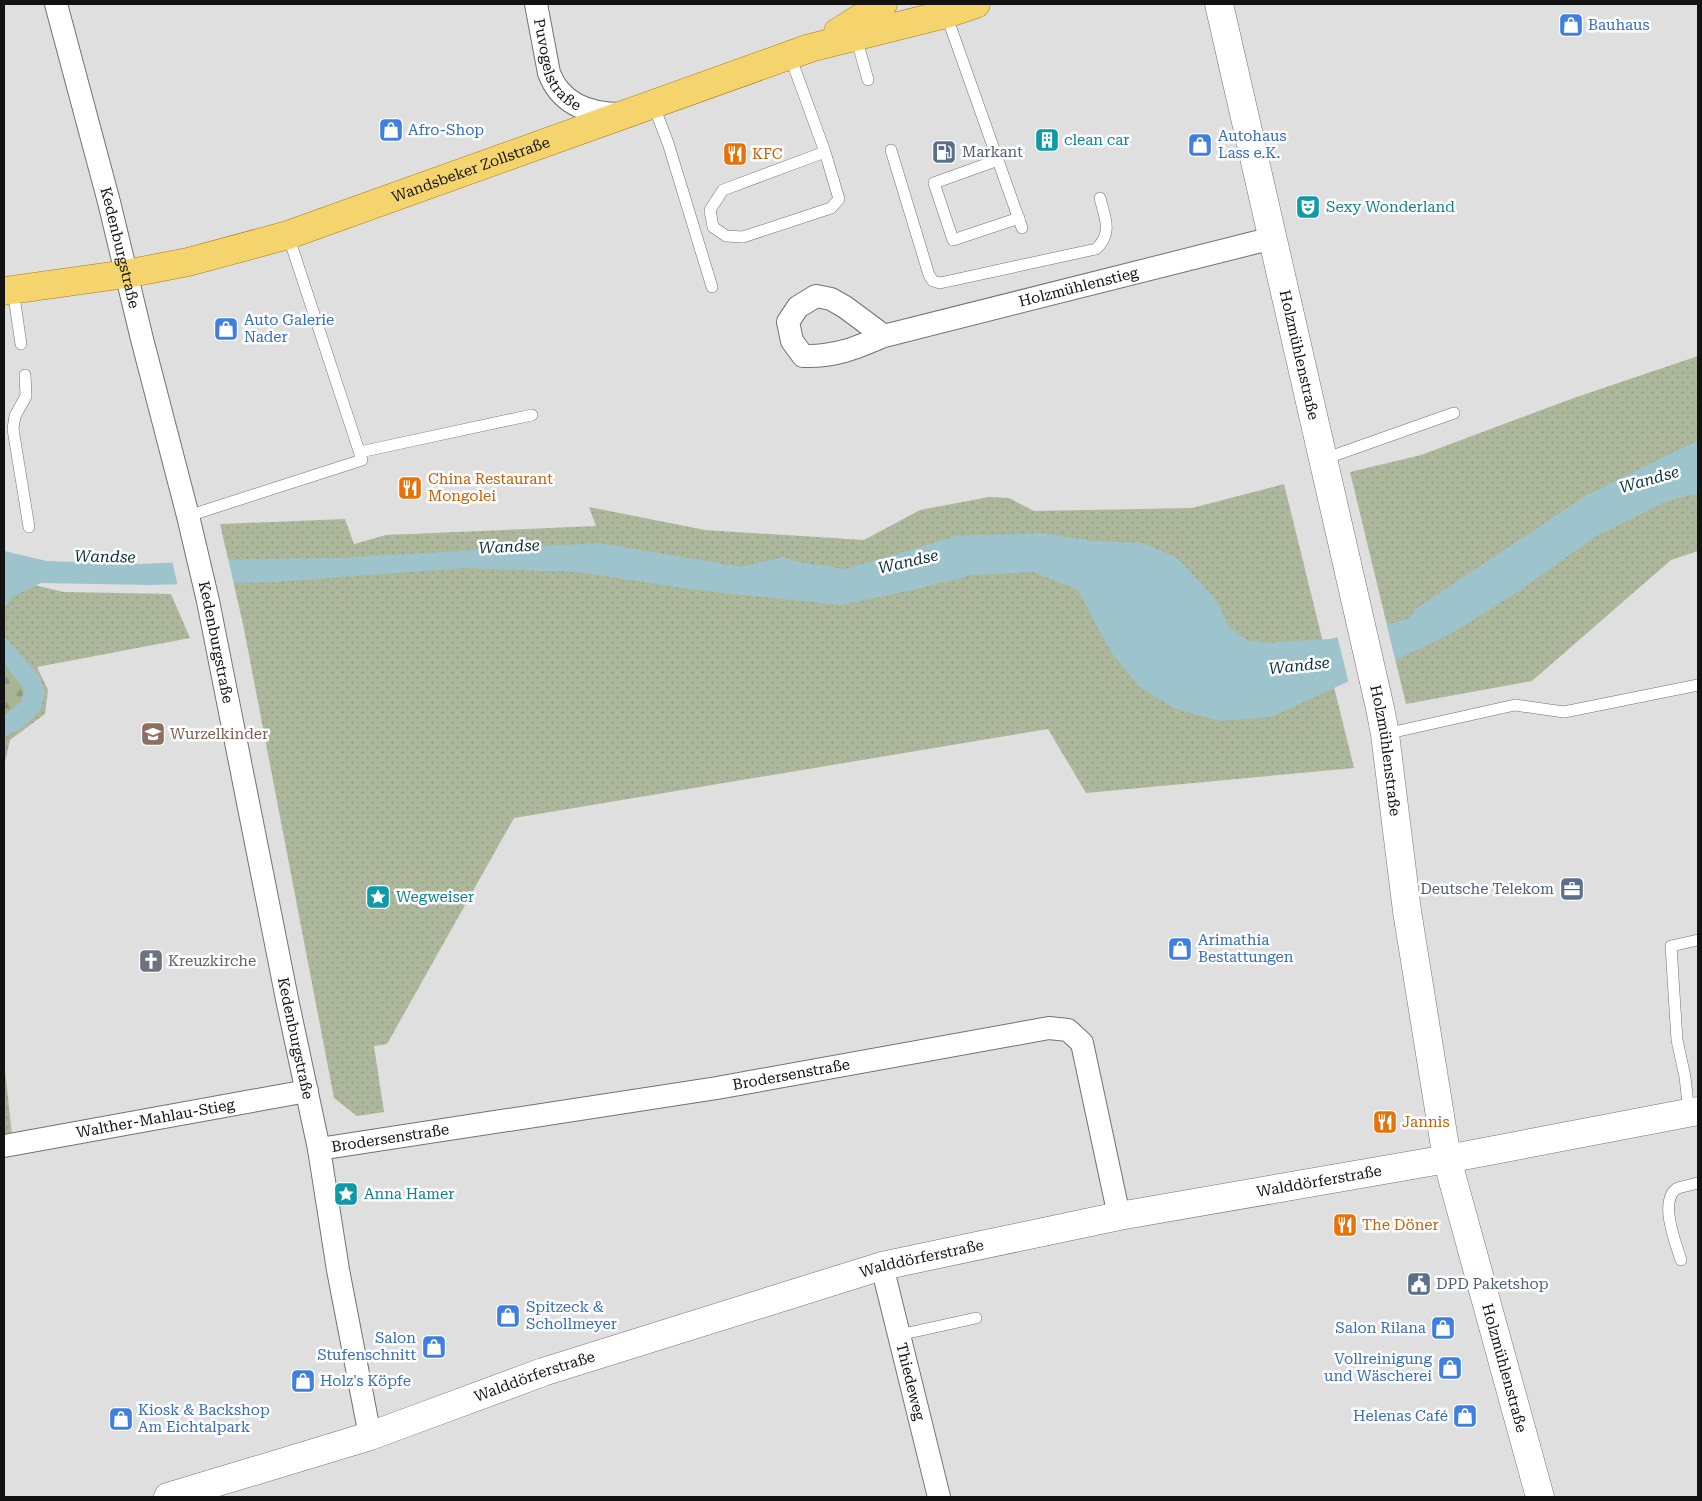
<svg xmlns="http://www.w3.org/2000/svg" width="1702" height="1501" font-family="'Roboto Serif',serif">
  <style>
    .grass { fill: url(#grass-dots) }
    .forest { fill: url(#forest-firs) }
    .water { fill: #9dc4cd }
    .pier { fill: #dfdfe0 }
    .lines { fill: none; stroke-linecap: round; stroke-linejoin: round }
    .service-casing { stroke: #727273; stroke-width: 12 }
    .minor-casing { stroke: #727273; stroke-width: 24 }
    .tertiary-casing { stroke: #727273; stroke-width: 29 }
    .primary-casing { stroke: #a27d0e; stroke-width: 29 }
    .service { stroke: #fff; stroke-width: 11 }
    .minor { stroke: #fff; stroke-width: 22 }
    .tertiary { stroke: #fff; stroke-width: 28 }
    .primary { stroke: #f6d46d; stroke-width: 28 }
    .labels { text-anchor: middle; stroke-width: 5; stroke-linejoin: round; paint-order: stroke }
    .shop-label { font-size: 15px; fill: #366cbe; stroke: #fff; text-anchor: start }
    .street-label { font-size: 15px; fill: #121212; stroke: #fff }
    .culture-label { font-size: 15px; fill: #0d838f; stroke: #fff; text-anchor: start }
    .service-label { font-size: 15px; fill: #4e5e75; stroke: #fff; text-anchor: start }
    .food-label { font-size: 15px; fill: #c56008; stroke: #fff; text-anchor: start }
    .education-label { font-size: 15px; fill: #785e54; stroke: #fff; text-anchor: start }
    .worship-label { font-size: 15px; fill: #5b616d; stroke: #fff; text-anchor: start }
    .water-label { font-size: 16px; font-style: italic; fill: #073037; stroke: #fff }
  </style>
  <defs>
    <pattern id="grass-dots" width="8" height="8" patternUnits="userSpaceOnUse" patternTransform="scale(1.25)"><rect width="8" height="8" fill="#adb79b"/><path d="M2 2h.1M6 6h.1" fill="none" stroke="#949c84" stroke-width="1.8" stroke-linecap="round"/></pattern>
    <pattern id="forest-firs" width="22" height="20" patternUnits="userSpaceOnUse" patternTransform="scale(1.25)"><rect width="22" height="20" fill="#a9b495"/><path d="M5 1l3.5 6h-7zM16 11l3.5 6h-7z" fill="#909a7f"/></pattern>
  </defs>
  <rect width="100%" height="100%" fill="#dfdfe0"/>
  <g class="grass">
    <path d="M 1698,356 L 1698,551 L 1671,560 L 1532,681 L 1406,704 L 1350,472 L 1421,455 L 1571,399 Z"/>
    <path d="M 1284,484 L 1354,768 L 1086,793 L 1048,729 L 514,818 L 387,1044 L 374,1046 L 384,1112 L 357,1116 L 334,1098 L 243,624 L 220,524 L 345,519 L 354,544 L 386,535 L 596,526 L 589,507 L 705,530 L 864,540 L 920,510 L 989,497 L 1009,498 L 1034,511 L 1192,508 Z"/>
    <path d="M 4,578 L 64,592 L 171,594 L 190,638 L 37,667 L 48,690 L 45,714 L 10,740 L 4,766 Z"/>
    <path d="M 4,1061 L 12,1135 L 4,1137 Z"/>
  </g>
  <path class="forest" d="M 4,665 L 24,689 L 22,701 L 4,716 Z"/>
  <g class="water">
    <path d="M 1698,440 L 1698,493 L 1667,501 L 1596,536 L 1521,590 L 1447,636 L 1271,717 L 1219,721 L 1174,708 L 1141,688 L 1111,652 L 1078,590 L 1033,572 L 973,575 L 908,591 L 841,605 L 697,590 L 578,572 L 464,568 L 274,582 L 149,585 L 41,583 L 12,597 L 4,608 L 4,551 L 47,561 L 140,564 L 251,559 L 339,558 L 599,543 L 741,567 L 783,557 L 797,562 L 846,569 L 957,536 L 1043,533 L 1093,541 L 1143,543 L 1177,558 L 1201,583 L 1217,602 L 1229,627 L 1247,640 L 1268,643 L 1330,639 L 1408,619 L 1417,608 L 1587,495 Z"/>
    <path d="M 4,636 L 39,676 L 45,693 L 40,711 L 21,728 L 4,737 L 4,716 L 22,701 L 24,689 L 4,664 Z"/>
  </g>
  <g class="pier">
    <path d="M 228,558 L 234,585 L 178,587 L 172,560 Z"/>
    <path d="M 1386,622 L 1396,663 L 1349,684 L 1337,635 Z"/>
  </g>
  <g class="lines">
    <defs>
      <g id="service">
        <path d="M 946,14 L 1022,228"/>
        <path d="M 856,37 L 868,80"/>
        <path d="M 790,56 L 825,152 L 839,199 L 831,208 L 743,237 L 726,236 L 713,227 L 710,210 L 723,190 L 825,152"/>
        <path d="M 653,104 L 668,143 L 712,287"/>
        <path d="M 891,150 L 929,275 L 933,281 L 940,283 L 1096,249 C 1113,233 1105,218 1100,198"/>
        <path d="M 998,160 L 934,183 L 953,240 L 1019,218"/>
        <path d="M 13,290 L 21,344"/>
        <path d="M 25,375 L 26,396 L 15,416 L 13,429 L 29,527"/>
        <path d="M 360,452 L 532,415"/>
        <path d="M 1324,459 L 1454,413"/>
        <path d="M 188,516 L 362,460 L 288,235"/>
        <path d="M 1385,734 L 1515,705 L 1564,712 L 1698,685"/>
        <path d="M 1689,1113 L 1685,1077 L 1677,1040 L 1671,946 L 1698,940"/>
        <path d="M 1681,1260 C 1676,1244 1659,1202 1676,1189 C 1681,1186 1692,1185 1698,1183"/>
        <path d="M 899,1335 L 976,1318"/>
      </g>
      <g id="minor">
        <path id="s1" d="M 56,4 L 109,202 L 142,339 L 188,516 L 208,601 L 288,1004 L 319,1149 L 338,1270 L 370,1436"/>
        <path id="s2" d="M 536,4 L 549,73 C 561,105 590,114 621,114"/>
        <path id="s3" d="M 884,336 L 845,307 L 831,299 L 816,296 L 798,307 L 788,322 L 792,341 L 803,356 C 835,357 856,348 884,336 L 1273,238"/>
        <path id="s4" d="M 4,1146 L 307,1091"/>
        <path id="s5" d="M 319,1149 L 717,1088 L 1049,1028 L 1068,1030 L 1082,1043 L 1119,1216"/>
        <path id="s6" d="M 882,1266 L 939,1497"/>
      </g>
      <g id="tertiary">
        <path id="s7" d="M 1219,4 L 1380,708 L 1385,734 L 1407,911 L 1447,1159 L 1540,1497"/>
        <path id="s8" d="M 168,1497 L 370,1436 L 543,1372 L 882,1266 L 1119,1216 L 1447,1159 L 1698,1111"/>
      </g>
      <g id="primary">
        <path d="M 838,32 L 883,4"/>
        <path id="s9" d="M 4,291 L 126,274 L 188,262 L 288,235 L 810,48 L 946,14 L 976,4"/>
      </g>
    </defs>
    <use href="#service" class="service-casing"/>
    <use href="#minor" class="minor-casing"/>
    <use href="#tertiary" class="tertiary-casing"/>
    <use href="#primary" class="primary-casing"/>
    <use href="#service" class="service"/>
    <use href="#minor" class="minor"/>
    <use href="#tertiary" class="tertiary"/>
    <use href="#primary" class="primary"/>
  </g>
  <defs>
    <symbol id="shop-square" viewBox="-11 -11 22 22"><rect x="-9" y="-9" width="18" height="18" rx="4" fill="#3f7fe0" stroke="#fff"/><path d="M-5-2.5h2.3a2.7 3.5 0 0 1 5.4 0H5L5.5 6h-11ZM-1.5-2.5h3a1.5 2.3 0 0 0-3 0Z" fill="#fff"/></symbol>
    <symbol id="building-square" viewBox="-11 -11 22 22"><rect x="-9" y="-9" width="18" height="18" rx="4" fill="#0f9aa8" stroke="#fff"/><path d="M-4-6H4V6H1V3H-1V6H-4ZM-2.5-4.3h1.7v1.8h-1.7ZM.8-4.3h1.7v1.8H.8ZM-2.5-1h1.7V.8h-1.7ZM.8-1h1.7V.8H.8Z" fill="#fff"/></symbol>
    <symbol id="fuel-square" viewBox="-11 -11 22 22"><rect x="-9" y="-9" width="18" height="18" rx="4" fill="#5c6f8a" stroke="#fff"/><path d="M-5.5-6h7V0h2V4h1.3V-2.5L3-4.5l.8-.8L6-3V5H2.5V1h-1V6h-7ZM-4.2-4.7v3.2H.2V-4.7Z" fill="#fff"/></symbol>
    <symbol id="restaurant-square" viewBox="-11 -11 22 22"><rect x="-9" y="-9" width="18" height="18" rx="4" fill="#e8710a" stroke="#fff"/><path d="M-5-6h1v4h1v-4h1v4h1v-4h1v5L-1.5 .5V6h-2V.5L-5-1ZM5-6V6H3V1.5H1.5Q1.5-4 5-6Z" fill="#fff"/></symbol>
    <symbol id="theatre-square" viewBox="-11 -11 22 22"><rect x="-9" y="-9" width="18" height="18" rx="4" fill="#0f9aa8" stroke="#fff"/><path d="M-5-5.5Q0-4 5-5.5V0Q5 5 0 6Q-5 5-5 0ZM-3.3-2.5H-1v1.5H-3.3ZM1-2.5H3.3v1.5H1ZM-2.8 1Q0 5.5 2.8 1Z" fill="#fff"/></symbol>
    <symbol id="school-square" viewBox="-11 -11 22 22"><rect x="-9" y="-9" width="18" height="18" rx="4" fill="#8d6e63" stroke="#fff"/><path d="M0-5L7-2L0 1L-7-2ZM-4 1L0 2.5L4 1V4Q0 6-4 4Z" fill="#fff"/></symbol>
    <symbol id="office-square" viewBox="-11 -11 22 22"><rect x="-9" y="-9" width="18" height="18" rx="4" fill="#5c6f8a" stroke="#fff"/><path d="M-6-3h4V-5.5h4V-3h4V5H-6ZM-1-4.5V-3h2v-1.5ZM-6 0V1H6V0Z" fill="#fff"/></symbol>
    <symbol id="sight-square" viewBox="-11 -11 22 22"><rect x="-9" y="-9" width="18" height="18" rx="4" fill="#0f9aa8" stroke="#fff"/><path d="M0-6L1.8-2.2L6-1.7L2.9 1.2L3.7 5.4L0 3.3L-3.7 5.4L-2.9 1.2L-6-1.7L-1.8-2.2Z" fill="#fff"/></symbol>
    <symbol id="church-square" viewBox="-11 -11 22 22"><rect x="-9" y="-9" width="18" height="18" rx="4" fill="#6b7280" stroke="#fff"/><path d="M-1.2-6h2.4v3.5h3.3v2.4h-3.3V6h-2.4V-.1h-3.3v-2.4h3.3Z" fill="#fff"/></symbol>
    <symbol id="civic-square" viewBox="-11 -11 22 22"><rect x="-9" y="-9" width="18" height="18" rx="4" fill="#5c6f8a" stroke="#fff"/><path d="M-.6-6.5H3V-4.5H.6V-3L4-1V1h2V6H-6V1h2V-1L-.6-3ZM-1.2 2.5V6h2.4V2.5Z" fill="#fff"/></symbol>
  </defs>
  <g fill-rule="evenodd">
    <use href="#shop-square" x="1557" y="11" width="28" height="28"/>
    <use href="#shop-square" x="377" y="116" width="28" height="28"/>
    <use href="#building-square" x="1033" y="126" width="28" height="28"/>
    <use href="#shop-square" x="1186" y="131" width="28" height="28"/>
    <use href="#fuel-square" x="930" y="138" width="28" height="28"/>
    <use href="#restaurant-square" x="721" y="140" width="28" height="28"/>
    <use href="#theatre-square" x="1294" y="193" width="28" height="28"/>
    <use href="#shop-square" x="212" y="315" width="28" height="28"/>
    <use href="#restaurant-square" x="396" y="474" width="28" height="28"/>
    <use href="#school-square" x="139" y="720" width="28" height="28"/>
    <use href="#office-square" x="1558" y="875" width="28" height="28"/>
    <use href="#sight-square" x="364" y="883" width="28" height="28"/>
    <use href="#shop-square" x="1166" y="935" width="28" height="28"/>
    <use href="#church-square" x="137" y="947" width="28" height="28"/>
    <use href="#restaurant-square" x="1371" y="1108" width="28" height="28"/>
    <use href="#sight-square" x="332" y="1180" width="28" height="28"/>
    <use href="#restaurant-square" x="1331" y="1211" width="28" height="28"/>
    <use href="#civic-square" x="1405" y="1270" width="28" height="28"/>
    <use href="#shop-square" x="494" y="1302" width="28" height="28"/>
    <use href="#shop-square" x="1429" y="1314" width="28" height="28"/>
    <use href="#shop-square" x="420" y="1333" width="28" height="28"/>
    <use href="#shop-square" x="1436" y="1354" width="28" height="28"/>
    <use href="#shop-square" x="289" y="1367" width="28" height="28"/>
    <use href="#shop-square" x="1451" y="1402" width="28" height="28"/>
    <use href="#shop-square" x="107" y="1405" width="28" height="28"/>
  </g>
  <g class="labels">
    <g class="shop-label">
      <text x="1588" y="30">Bauhaus</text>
      <text x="408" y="135">Afro-Shop</text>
      <text x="1218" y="141">Autohaus<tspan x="1218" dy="17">Lass e.K.</tspan></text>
      <text x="244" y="325">Auto Galerie<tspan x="244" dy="17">Nader</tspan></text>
      <text x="1198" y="945">Arimathia<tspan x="1198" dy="17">Bestattungen</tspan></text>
      <text x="526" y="1312">Spitzeck &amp;<tspan x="526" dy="17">Schollmeyer</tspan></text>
      <text x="1426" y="1333" text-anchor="end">Salon Rilana</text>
      <text x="416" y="1343" text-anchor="end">Salon<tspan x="416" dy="17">Stufenschnitt</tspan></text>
      <text x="1432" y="1364" text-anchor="end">Vollreinigung<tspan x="1432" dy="17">und Wäscherei</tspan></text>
      <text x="320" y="1386">Holz's Köpfe</text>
      <text x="138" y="1415">Kiosk &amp; Backshop<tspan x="138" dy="17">Am Eichtalpark</tspan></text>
      <text x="1448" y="1421" text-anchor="end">Helenas Café</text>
    </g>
    <g class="street-label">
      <text dy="5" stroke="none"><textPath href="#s2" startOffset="66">Puvogelstraße</textPath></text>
      <text dy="5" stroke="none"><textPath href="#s9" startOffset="484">Wandsbeker Zollstraße</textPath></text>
      <text dy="5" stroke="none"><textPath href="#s1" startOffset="252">Kedenburgstraße</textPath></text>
      <text dy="5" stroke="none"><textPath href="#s3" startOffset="442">Holzmühlenstieg</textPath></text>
      <text dy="5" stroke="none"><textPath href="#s7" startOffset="360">Holzmühlenstraße</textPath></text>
      <text dy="5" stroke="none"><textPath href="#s1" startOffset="658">Kedenburgstraße</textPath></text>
      <text dy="5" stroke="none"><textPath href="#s7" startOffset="765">Holzmühlenstraße</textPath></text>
      <text dy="5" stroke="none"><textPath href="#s1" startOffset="1062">Kedenburgstraße</textPath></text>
      <text dy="5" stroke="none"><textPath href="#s5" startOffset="478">Brodersenstraße</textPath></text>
      <text dy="5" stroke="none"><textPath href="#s4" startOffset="154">Walther-Mahlau-Stieg</textPath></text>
      <text dy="5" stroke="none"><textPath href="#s5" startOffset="72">Brodersenstraße</textPath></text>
      <text dy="5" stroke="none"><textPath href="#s8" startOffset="1196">Walddörferstraße</textPath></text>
      <text dy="5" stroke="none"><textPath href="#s8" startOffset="791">Walddörferstraße</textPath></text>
      <text dy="5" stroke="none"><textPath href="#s7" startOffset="1395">Holzmühlenstraße</textPath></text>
      <text dy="5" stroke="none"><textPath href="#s8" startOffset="386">Walddörferstraße</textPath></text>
      <text dy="5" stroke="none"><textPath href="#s6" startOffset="119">Thiedeweg</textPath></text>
    </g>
    <g class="culture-label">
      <text x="1064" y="145">clean car</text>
      <text x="1326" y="212">Sexy Wonderland</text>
      <text x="396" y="902">Wegweiser</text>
      <text x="364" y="1199">Anna Hamer</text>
    </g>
    <g class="service-label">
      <text x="962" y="157">Markant</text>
      <text x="1554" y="894" text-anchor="end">Deutsche Telekom</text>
      <text x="1436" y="1289">DPD Paketshop</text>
    </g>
    <g class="food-label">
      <text x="752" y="159">KFC</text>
      <text x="428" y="484">China Restaurant<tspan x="428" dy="17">Mongolei</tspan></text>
      <text x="1402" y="1127">Jannis</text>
      <text x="1362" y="1230">The Döner</text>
    </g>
    <g class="education-label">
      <text x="170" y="739">Wurzelkinder</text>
    </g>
    <g class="worship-label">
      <text x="168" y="966">Kreuzkirche</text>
    </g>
    <g class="water-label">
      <text transform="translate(1649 479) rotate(-16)" y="6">Wandse</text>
      <text transform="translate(509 546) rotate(-3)" y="6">Wandse</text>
      <text transform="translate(105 556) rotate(1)" y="6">Wandse</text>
      <text transform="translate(908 561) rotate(-13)" y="6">Wandse</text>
      <text transform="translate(1299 665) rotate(-6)" y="6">Wandse</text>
    </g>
  </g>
  <rect width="1702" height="1501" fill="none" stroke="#121212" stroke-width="10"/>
</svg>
